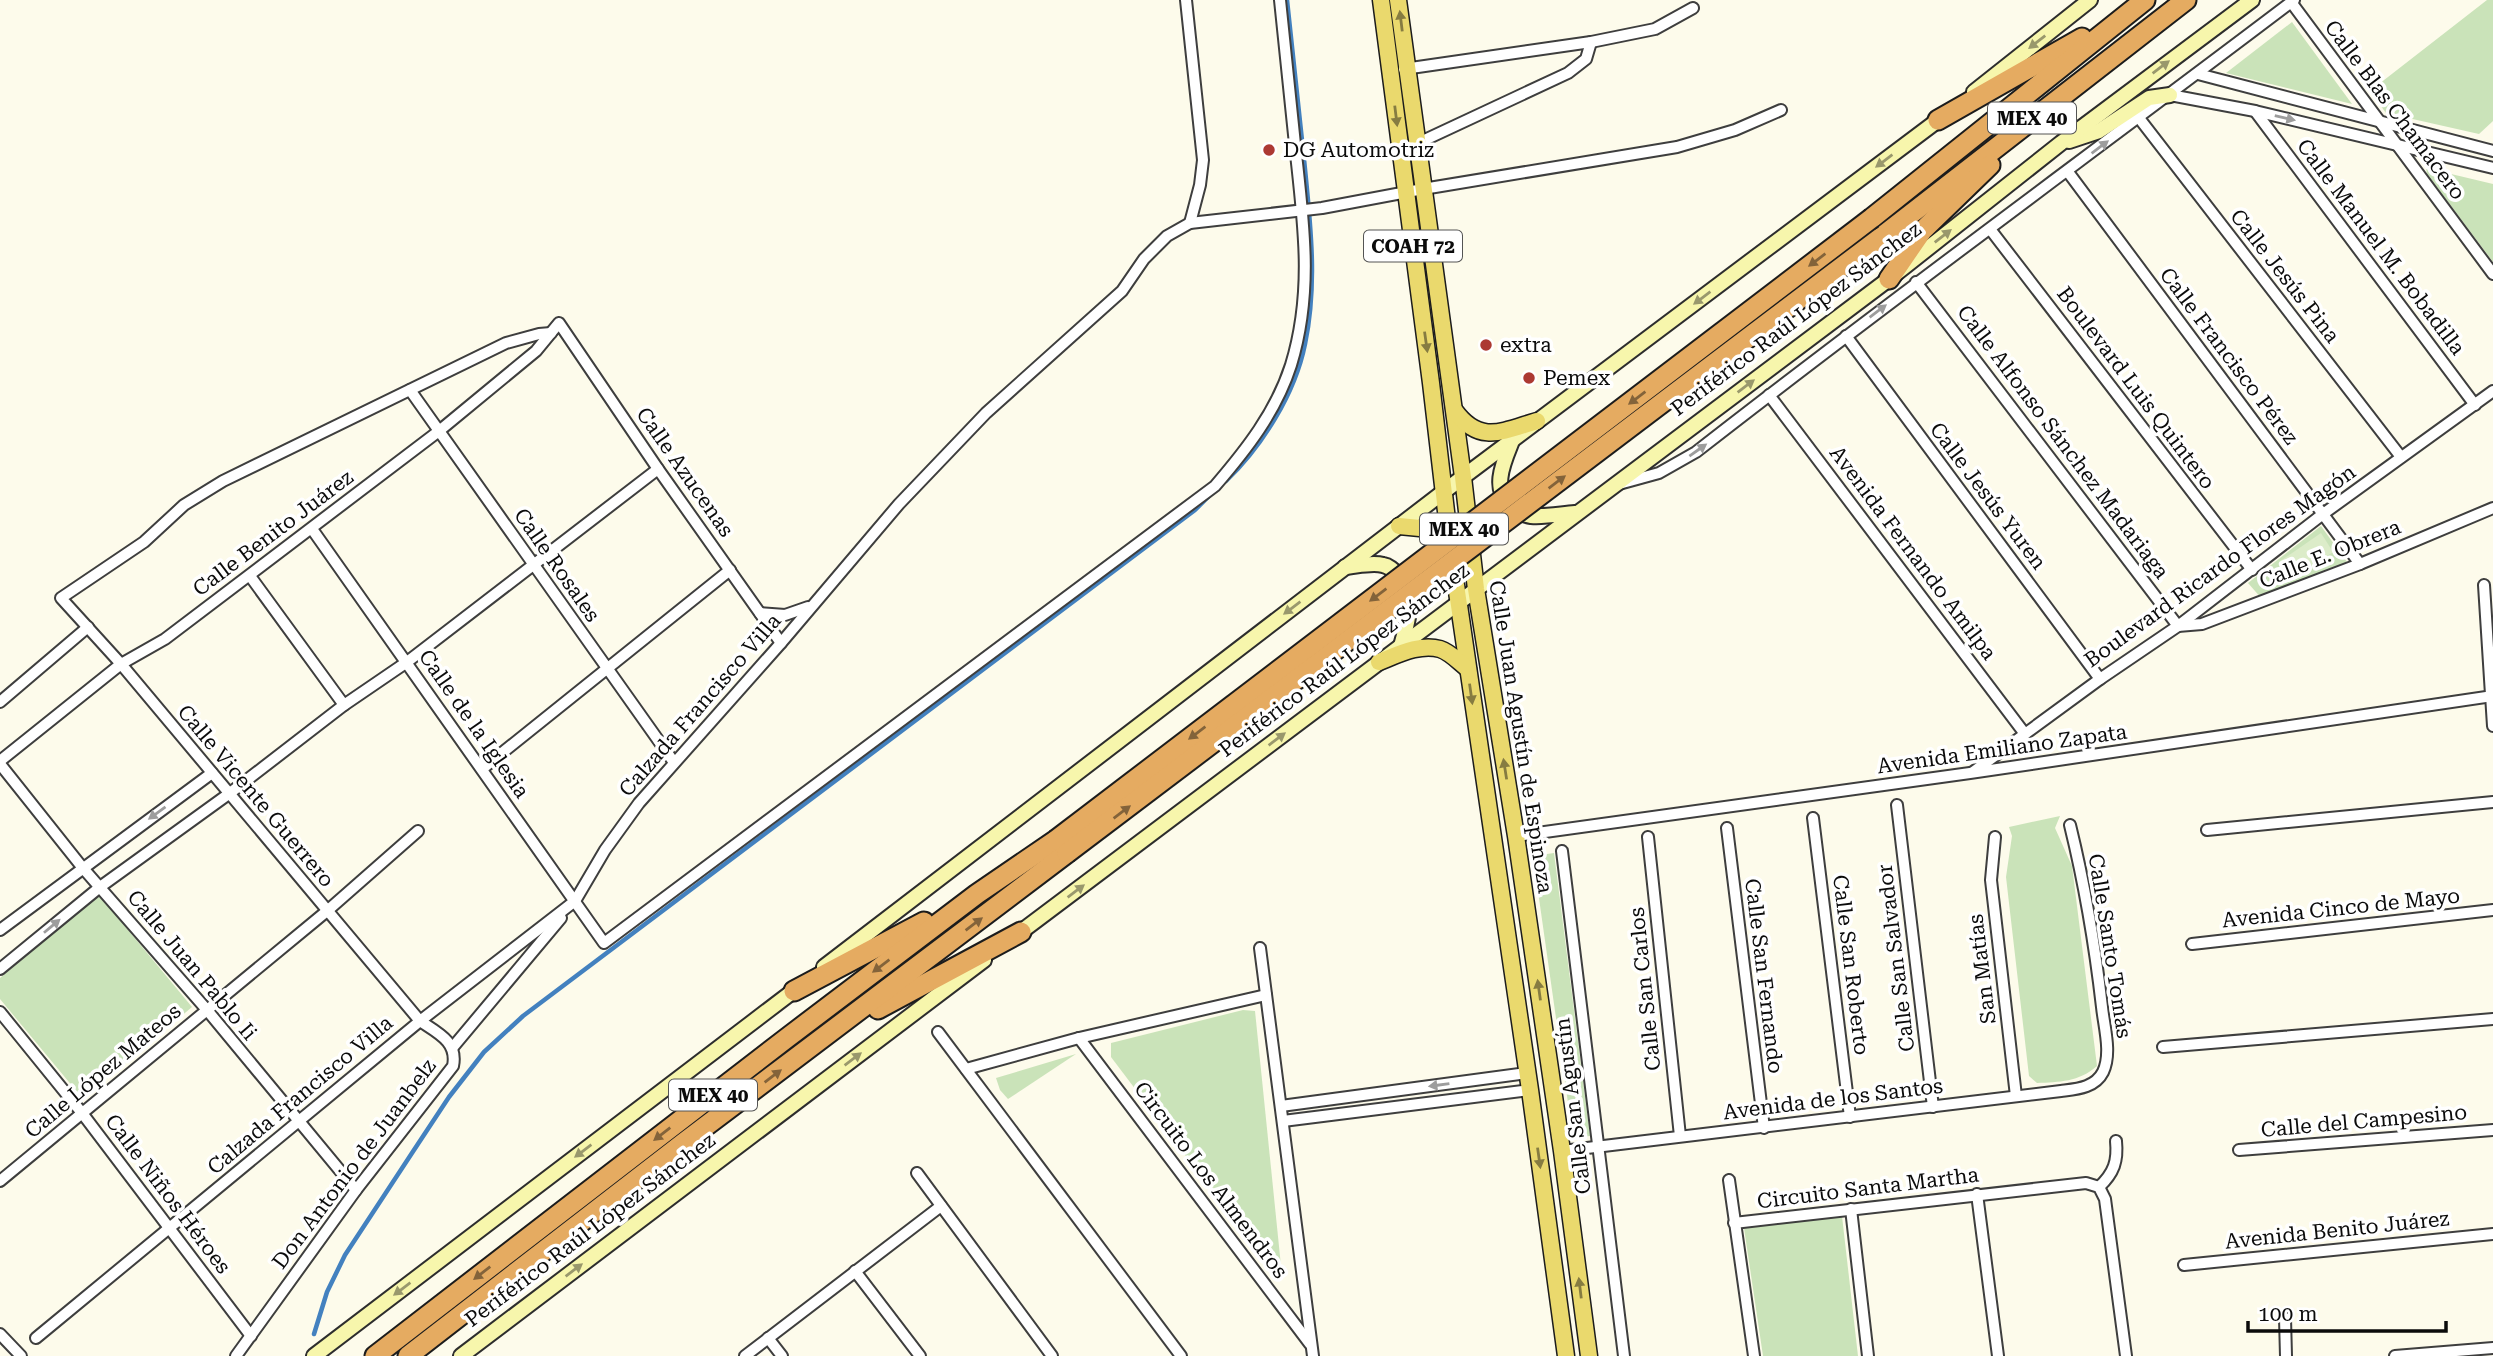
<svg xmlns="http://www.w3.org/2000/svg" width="2493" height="1356" font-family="'Roboto Serif',serif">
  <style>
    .green { fill: #cae3b9 }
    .pitch { fill: #dcecc9 }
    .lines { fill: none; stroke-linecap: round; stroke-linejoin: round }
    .stream { stroke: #4381bf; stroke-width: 4.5 }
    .minor-casing { stroke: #3e3e3e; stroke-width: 14 }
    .secondary-casing { stroke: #2d2d2d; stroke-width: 18 }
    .primary-casing { stroke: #1c1c1c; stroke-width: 19 }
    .motorway-casing { stroke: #1c1c1c; stroke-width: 23 }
    .minor { stroke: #fff; stroke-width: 10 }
    .secondary { stroke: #f7f6ac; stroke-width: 14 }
    .primary { stroke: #ead96d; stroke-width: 16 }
    .motorway { stroke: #e5ab61; stroke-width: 19 }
    .motorway-bridge-casing { stroke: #1c1c1c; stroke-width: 23; stroke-linecap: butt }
    .motorway-bridge { stroke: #e5ab61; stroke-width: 19 }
    .oneway { fill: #867c41 }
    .oneway2 { fill: #99986c }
    .oneway3 { fill: #9d9d9d }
    .oneway4 { fill: #83633a }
    .poi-dot { fill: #ac3932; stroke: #fff; stroke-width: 2.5 }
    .labels { text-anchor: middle; stroke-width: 7; stroke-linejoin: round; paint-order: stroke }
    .shield { fill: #fff; stroke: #545454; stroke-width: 2 }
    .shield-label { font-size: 19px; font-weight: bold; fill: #0b0b0b }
    .street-label { font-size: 21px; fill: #0b0b0b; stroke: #fff }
    .poi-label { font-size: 21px; fill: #0b0b0b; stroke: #fff; text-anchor: start }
  </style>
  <rect width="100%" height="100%" fill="#fdfbeb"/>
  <g class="green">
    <path d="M 2487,0 L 2493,0 L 2493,121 L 2479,134 L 2386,113 L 2370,91 Z"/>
    <path d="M 2292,22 L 2352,104 L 2226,73 Z"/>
    <path d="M 2426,168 L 2493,184 L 2493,262 L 2427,174 Z"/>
    <path d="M 2321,526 L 2347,562 L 2262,599 L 2248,583 Z"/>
    <path d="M 2060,816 L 2055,828 L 2072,866 L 2097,1066 C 2079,1082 2059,1082 2037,1083 L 2029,1076 L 2006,877 L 2012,836 L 2009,827 Z"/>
    <path d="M 1554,853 L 1590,1136 L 1573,1138 L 1533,856 Z"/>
    <path d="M 99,895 L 192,1007 L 83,1099 L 0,999 L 0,978 Z"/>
    <path d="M 1243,1010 L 1255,1011 L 1281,1266 L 1269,1266 L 1111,1057 L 1111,1043 Z"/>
    <path d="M 1076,1054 L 1008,1099 L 1000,1090 L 996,1078 Z"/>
    <path d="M 1842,1216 L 1858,1356 L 1763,1356 L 1744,1228 Z"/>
  </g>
  <path class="pitch" d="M 2321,533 L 2333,552 L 2292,580 L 2279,562 Z"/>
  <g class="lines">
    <g class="stream">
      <path d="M 1226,481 C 1262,446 1295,394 1305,344 C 1318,283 1310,220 1304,159 C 1298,106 1293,53 1287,0"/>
      <path d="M 314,1334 L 327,1292 L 345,1255 L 412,1153 L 449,1097 L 484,1052 L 523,1016 L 1195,510 L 1209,496"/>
    </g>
    <defs>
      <g id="minor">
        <path d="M 1186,0 L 1203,160 L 1200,185 L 1190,223"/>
        <path d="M 2291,2 L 2493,274"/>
        <path d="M 1404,69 L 1591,42 L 1655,29 L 1693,8"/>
        <path d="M 2198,74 L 2493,151"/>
        <path d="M 2170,95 L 2255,111 L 2493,168"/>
        <path d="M 2255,111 L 2475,405"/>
        <path d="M 2139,118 L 2401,457"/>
        <path d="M 1401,151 L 1568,73 L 1586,59 L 1591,42"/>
        <path d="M 2068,172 L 2360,564"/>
        <path d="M 1990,229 L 2252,570"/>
        <path d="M 1916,282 L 2178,626 L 2202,624 L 2360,564 L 2493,508"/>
        <path d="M 1846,336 L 2100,679"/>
        <path d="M 410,390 L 673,761"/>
        <path d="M 1769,395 L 2025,734"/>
        <path d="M 1619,484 L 1659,473 L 1696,452 C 1893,298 2095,151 2294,0"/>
        <path d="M 312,529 L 604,943 L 1215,486 C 1246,450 1276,412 1291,365 C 1313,293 1304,227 1296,154 C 1291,103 1285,51 1280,0"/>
        <path d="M 250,576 L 344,705"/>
        <path d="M 2484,585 L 2493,726"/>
        <path d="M 760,613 L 785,615 L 808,607"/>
        <path d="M 0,702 L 88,627"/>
        <path d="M 0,761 L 121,664 L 165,639 L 439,431 L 536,351 L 559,323 L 658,469 L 781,643"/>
        <path d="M 0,764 L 82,867 L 207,1010 L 356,1190"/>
        <path d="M 482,769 L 730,570"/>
        <path d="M 1973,772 L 2100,679 L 2178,626 L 2323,514 L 2493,391"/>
        <path d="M 1897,805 L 1933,1107"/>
        <path d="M 1813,818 L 1850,1117"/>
        <path d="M 1727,828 L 1764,1128"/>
        <path d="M 2207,830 L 2493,802"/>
        <path d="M 1516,836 L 1970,773 L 2493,696"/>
        <path d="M 1648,837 L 1680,1136"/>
        <path d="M 1995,837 L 1991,880 L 2016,1096"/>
        <path d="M 1562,851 L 1624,1356"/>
        <path d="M 0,930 L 212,773"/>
        <path d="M 2192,944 L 2493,910"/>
        <path d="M 1260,948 L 1313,1356"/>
        <path d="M 0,969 L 100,887 L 230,793 L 344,705 L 407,662 L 658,469"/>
        <path d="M 0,1012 L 82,1113 L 251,1336"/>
        <path d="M 938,1032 L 1181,1356"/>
        <path d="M 1079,1038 L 1310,1344"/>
        <path d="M 453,1047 L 561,918"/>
        <path d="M 2163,1047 L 2493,1019"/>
        <path d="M 966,1069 L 1079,1038 L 1266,995"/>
        <path d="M 1281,1106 L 1527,1073"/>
        <path d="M 1283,1121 L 1530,1090"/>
        <path d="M 2239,1150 L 2493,1130"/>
        <path d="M 1562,1151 L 2061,1091 C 2076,1089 2095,1088 2103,1072 C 2112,1053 2104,1027 2102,1007 C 2095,946 2085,886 2070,825"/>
        <path d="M 917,1173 L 1052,1356"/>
        <path d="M 1729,1180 L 1754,1356"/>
        <path d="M 0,1181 L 327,911 L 418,831"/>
        <path d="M 2099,1187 C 2114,1173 2118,1161 2116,1141"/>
        <path d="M 1977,1194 L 1998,1356"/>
        <path d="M 1851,1209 L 1868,1356"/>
        <path d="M 1734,1223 L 2086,1183 L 2099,1187 L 2105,1199 L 2126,1356"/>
        <path d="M 2184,1265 L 2493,1234"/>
        <path d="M 855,1271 L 920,1356"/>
        <path d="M 2285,1318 L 2286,1356"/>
        <path d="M 0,1334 L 21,1356"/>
        <path d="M 36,1338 L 420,1021 L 575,901 L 605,850 L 639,803 L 781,643 L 899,504 L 986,413 L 1122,291 L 1144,259 L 1167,236 L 1190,223 L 1322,208 L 1423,189 L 1677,147 L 1735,130 L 1781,110"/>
        <path d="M 768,1338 L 782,1356"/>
        <path d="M 236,1356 L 356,1190 L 453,1066 C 458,1042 438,1033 420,1021 L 121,664 L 61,598 L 144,542 L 184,505 L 223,481 L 506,343 L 539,334 L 551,333"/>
        <path d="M 745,1356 L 941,1206"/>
        <path d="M 2395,1356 L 2493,1348"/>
      </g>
      <g id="secondary">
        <path d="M 1974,92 L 2090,0"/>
        <path d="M 2069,141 L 2099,131 L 2149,98 L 2170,95"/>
        <path d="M 1512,441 C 1504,461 1490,490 1512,506 C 1518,511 1523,515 1531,516 C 1546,517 1561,514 1575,513"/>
        <path d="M 1345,567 C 1357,566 1372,562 1383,565 C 1389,566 1393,570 1397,574 C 1417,594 1408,621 1401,646"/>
        <path d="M 1014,937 L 1889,279 L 2061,143 L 2252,0"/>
        <path d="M 824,967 L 1463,477 L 1945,115"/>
        <path d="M 314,1356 L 800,986"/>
        <path d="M 461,1356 L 984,960"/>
      </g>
      <g id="primary">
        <path d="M 1381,0 L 1431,383 L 1449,537 L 1530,1090 L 1566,1356"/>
        <path d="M 1398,0 L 1463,477 L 1476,589 L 1516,836 L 1562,1151 L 1589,1356"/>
        <path d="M 1455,411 C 1480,445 1503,431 1537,421"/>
        <path d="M 1399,526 L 1430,529 L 1449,537"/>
        <path d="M 1379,662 C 1397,655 1420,643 1440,649 C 1450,652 1459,662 1468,669"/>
      </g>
      <g id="motorway">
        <path d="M 1938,120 L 2082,38"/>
        <path d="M 1872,218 L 2145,0"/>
        <path d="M 1880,238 L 2186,0"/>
        <path d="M 1889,279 L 1922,231 L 1990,165"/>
        <path d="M 794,991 L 924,922"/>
        <path d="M 878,1009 L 1021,932"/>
        <path d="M 375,1356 L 787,1038 L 977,894 L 1056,840"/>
        <path d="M 408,1356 L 682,1144 L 1067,853"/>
      </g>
    </defs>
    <use href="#minor" class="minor-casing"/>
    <use href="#secondary" class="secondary-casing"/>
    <use href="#primary" class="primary-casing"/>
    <use href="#motorway" class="motorway-casing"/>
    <use href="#minor" class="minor"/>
    <use href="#secondary" class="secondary"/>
    <use href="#primary" class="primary"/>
    <use href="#motorway" class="motorway"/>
    <defs>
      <g id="motorway-bridge">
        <path d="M 1056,840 L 1872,218"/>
        <path d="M 1067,853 L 1880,238"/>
      </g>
    </defs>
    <use href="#motorway-bridge" class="motorway-bridge-casing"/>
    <use href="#motorway-bridge" class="motorway-bridge"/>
  </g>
  <defs><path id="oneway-solid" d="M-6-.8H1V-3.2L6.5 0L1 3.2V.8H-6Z" transform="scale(1.75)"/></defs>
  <g class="oneway">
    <use href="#oneway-solid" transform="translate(1401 21) rotate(-97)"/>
    <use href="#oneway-solid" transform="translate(1396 116) rotate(83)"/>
    <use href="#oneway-solid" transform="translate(1426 342) rotate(82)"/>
    <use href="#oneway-solid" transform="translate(1471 694) rotate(82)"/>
    <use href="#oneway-solid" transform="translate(1505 769) rotate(-99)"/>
    <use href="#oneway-solid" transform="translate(1539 990) rotate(-98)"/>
    <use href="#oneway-solid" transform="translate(1539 1158) rotate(82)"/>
    <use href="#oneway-solid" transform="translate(1580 1288) rotate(-97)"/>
  </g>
  <g class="oneway2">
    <use href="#oneway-solid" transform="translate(2037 42) rotate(142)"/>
    <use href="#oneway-solid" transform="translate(2161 67) rotate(-37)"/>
    <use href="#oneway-solid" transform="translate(1884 161) rotate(143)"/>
    <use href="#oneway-solid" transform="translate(1943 236) rotate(-38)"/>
    <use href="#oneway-solid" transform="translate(1702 298) rotate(143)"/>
    <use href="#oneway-solid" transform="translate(1746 386) rotate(-37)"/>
    <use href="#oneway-solid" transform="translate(1292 608) rotate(143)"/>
    <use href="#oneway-solid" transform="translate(1277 739) rotate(-37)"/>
    <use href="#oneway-solid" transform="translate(1076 891) rotate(-37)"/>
    <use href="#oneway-solid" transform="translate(853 1059) rotate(-37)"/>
    <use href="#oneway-solid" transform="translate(583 1151) rotate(143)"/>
    <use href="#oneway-solid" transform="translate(574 1270) rotate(-37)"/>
    <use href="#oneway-solid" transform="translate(402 1289) rotate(143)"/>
  </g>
  <g class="oneway3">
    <use href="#oneway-solid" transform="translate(2285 118) rotate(13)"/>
    <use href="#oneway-solid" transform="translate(2100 147) rotate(-37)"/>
    <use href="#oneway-solid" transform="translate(1878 311) rotate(-37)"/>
    <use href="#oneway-solid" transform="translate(1698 450) rotate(-35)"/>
    <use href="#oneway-solid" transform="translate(157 813) rotate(144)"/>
    <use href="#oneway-solid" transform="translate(52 926) rotate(-40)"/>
    <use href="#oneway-solid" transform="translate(1439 1085) rotate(172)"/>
  </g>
  <g class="oneway4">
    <use href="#oneway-solid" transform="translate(1817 260) rotate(143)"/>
    <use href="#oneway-solid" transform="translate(1637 398) rotate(143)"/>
    <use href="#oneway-solid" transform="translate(1557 482) rotate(-37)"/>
    <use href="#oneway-solid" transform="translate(1378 595) rotate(143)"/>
    <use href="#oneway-solid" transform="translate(1197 733) rotate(143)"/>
    <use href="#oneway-solid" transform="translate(1122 812) rotate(-37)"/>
    <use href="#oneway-solid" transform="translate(974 924) rotate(-37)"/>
    <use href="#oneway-solid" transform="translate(881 966) rotate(143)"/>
    <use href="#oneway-solid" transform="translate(773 1076) rotate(-37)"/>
    <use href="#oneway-solid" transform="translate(662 1134) rotate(142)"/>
    <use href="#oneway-solid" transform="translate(482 1273) rotate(142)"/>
  </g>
  <g class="poi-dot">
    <circle cx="1269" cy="150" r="7"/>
    <circle cx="1486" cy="345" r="7"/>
    <circle cx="1529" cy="378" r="7"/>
  </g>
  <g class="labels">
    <g class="shield">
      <rect x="1988" y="102.5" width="88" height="31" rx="5"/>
      <rect x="1364" y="230.5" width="98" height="31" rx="5"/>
      <rect x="1420" y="513.5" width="88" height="31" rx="5"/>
      <rect x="669" y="1079.5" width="88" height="31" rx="5"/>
    </g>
    <g class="shield-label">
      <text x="2032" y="125">MEX 40</text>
      <text x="1413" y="253">COAH 72</text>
      <text x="1464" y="536">MEX 40</text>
      <text x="713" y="1102">MEX 40</text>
    </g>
    <g class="street-label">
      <text transform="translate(2395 110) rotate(53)" y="7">Calle Blas Chamacero</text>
      <text transform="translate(2381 247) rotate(53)" y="7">Calle Manuel M. Bobadilla</text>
      <text transform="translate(2285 276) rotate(52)" y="7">Calle Jesús Pina</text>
      <text transform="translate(1796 319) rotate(-37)" y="7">Periférico Raúl López Sánchez</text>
      <text transform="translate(2229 356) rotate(53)" y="7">Calle Francisco Pérez</text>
      <text transform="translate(2136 388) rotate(53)" y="7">Boulevard Luis Quintero</text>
      <text transform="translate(2063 442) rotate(53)" y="7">Calle Alfonso Sánchez Madariaga</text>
      <text transform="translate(685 472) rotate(55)" y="7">Calle Azucenas</text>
      <text transform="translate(1988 496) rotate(53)" y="7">Calle Jesús Yuren</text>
      <text transform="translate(273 533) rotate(-37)" y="7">Calle Benito Juárez</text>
      <text transform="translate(1913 553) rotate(53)" y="7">Avenida Fernando Amilpa</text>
      <text transform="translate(2330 554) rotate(-22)" y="7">Calle E. Obrera</text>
      <text transform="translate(557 565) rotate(55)" y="7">Calle Rosales</text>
      <text transform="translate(2220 566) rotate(-36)" y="7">Boulevard Ricardo Flores Magón</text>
      <text transform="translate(1344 660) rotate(-37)" y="7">Periférico Raúl López Sánchez</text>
      <text transform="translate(700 705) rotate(-49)" y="7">Calzada Francisco Villa</text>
      <text transform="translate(474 724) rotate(55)" y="7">Calle de la Iglesia</text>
      <text transform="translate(1521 737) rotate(81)" y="7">Calle Juan Agustín de Espinoza</text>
      <text transform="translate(2002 749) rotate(-8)" y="7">Avenida Emiliano Zapata</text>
      <text transform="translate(256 796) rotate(50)" y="7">Calle Vicente Guerrero</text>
      <text transform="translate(2341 908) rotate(-6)" y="7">Avenida Cinco de Mayo</text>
      <text transform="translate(2110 946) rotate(81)" y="7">Calle Santo Tomás</text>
      <text transform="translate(1896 958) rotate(-97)" y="7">Calle San Salvador</text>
      <text transform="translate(192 965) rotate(50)" y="7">Calle Juan Pablo Ii</text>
      <text transform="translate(1851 965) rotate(83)" y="7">Calle San Roberto</text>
      <text transform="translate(1982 969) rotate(-97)" y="7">San Matías</text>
      <text transform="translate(1764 976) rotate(83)" y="7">Calle San Fernando</text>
      <text transform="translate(1645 989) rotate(-96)" y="7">Calle San Carlos</text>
      <text transform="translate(103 1071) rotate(-40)" y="7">Calle López Mateos</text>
      <text transform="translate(300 1095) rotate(-40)" y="7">Calzada Francisco Villa</text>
      <text transform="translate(1833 1099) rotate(-7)" y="7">Avenida de los Santos</text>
      <text transform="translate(1573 1106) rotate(-97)" y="7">Calle San Agustín</text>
      <text transform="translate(2364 1121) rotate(-5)" y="7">Calle del Campesino</text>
      <text transform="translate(354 1164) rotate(-53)" y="7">Don Antonio de Juanbelz</text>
      <text transform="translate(1211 1180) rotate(53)" y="7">Circuito Los Almendros</text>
      <text transform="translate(1868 1188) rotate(-7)" y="7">Circuito Santa Martha</text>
      <text transform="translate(168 1194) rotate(53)" y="7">Calle Niños Héroes</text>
      <text transform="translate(590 1230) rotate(-37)" y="7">Periférico Raúl López Sánchez</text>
      <text transform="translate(2337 1230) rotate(-6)" y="7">Avenida Benito Juárez</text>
    </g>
    <g class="poi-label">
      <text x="1283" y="157">DG Automotriz</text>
      <text x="1500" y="352">extra</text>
      <text x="1543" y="385">Pemex</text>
    </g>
  </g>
  <path d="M2248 1321v10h198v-10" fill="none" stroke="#0b0b0b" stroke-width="3.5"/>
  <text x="2258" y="1321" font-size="21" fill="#0b0b0b" stroke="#ffffff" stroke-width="5" paint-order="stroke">100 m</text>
</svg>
